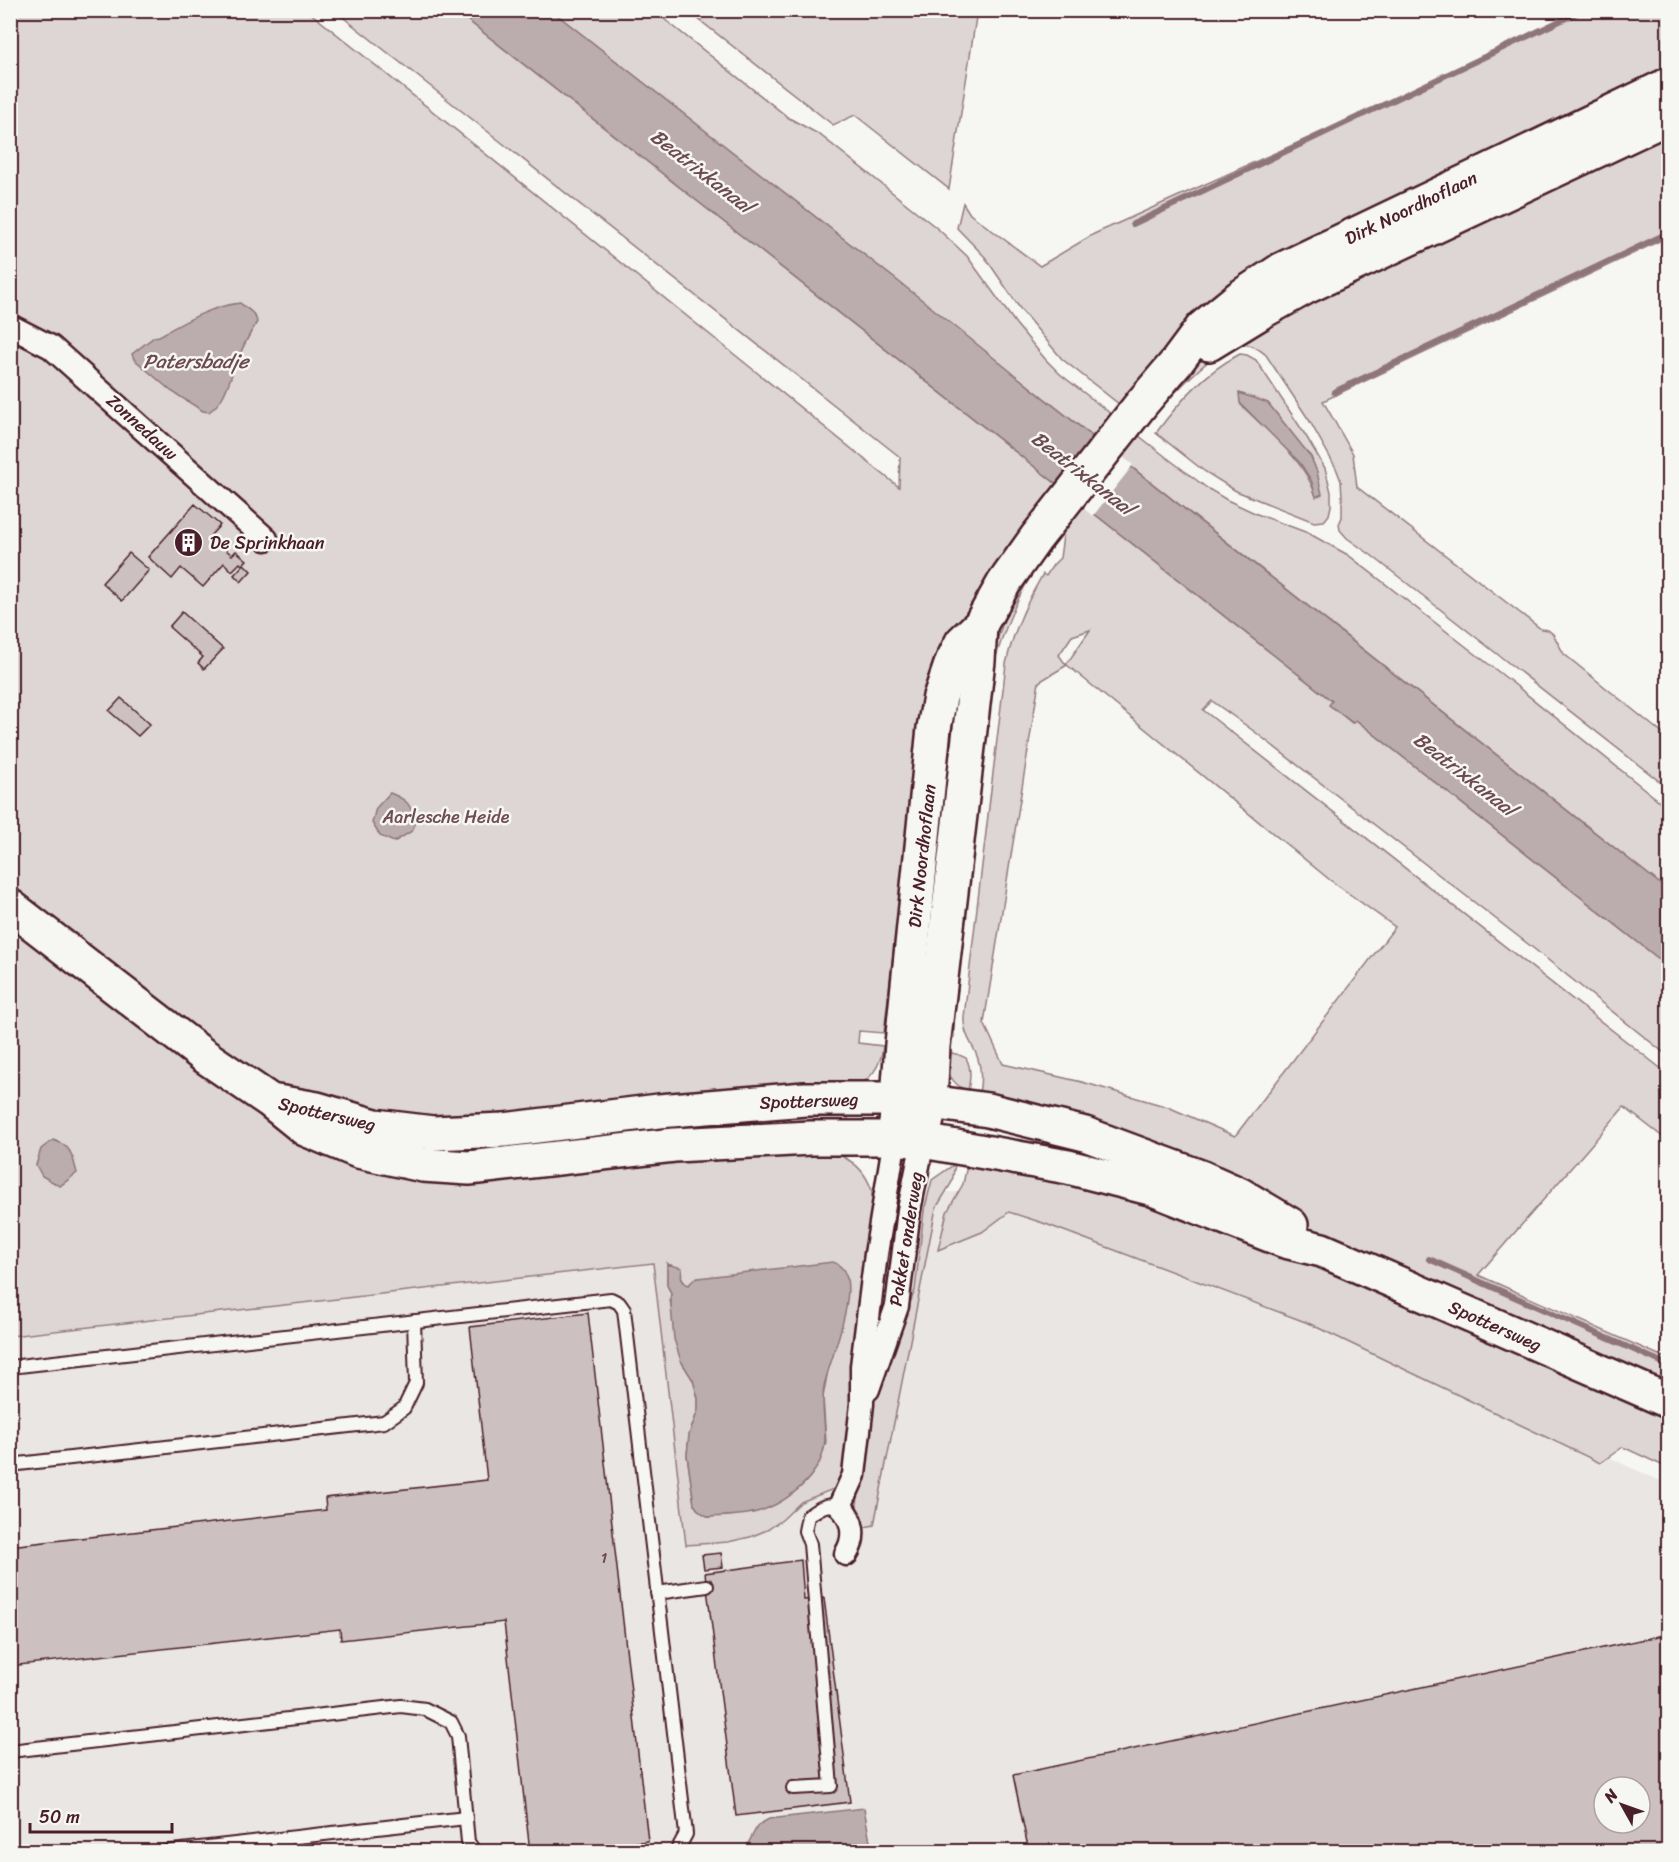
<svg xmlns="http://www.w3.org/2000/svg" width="1679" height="1862" font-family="Sriracha,sans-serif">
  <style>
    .built { fill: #e9e6e3; fill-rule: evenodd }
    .green { fill: #ddd6d5; stroke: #947a80; stroke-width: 1.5; fill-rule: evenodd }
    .water { fill: #bbadae; stroke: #8e747a; stroke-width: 1.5 }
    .pier { fill: #f6f6f2 }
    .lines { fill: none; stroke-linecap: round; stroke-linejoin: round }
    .stream { stroke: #8e747a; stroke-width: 6 }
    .building { fill: #ccc1c0; stroke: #4a1f2b; stroke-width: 1.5; fill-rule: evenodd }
    .lane-casing { stroke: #4a1f2b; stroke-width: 16 }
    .street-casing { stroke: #4a1f2b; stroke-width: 27 }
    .secondary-casing { stroke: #4a1f2b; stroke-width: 38 }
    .lane { stroke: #f6f6f2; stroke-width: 12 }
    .street { stroke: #f6f6f2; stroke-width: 22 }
    .secondary { stroke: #f6f6f2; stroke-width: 33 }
    .labels { text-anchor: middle; stroke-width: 5; stroke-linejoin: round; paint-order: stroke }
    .number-label { font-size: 15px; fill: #6a4850 }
    .street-label { font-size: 18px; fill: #4a1f2b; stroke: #f6f6f2 }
    .poi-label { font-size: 18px; fill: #4a1f2b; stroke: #f6f6f2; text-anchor: start }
    .park-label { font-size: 18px; fill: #6f4d56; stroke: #f6f6f2 }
    .water-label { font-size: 20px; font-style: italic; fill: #6c4a52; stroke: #f6f6f2 }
  </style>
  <rect width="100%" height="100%" fill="#f6f6f2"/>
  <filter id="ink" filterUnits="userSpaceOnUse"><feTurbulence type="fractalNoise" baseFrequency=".0167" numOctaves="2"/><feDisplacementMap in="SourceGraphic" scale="12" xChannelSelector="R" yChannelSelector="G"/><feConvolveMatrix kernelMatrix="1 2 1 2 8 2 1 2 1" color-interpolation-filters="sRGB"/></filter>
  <g filter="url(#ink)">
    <path class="built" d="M 836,1188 L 977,1193 L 1315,1313 L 1629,1467 L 1668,1484 L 1668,1851 L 11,1851 L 10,1298 ZM 1604,1787 L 1640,1787 L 1640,1823 L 1604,1823 Z"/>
    <g class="green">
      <path d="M 10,11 L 308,11 L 899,487 L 900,457 L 335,11 L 456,11 L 1332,701 L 1330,705 L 1352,723 L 1356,720 L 1668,966 L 1668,1056 L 1528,944 L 1255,732 L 1212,701 L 1203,710 L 1668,1074 L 1668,1141 L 1624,1107 L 1478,1275 L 1668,1359 L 1668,1389 L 1333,1241 L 1294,1221 L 979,1094 C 981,1083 982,1071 978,1059 C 973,1043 963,1036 964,1017 L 1006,664 C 1013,632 1026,603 1043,574 L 1046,576 L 1053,565 L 1060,558 L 1064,528 L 1025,529 L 916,753 L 884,1033 L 859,1031 L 858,1043 L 883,1046 C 881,1066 872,1080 852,1088 L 843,1157 C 858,1164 867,1175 872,1191 L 872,1252 L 846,1469 L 836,1488 L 801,1502 L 782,1520 L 767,1530 L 750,1537 L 728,1542 L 686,1545 L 653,1263 L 11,1336 ZM 1090,630 L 1066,665 L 1059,655 L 1072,636 ZM 1067,665 L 1330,880 L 1395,927 L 1235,1136 L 1168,1107 L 1082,1082 L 1003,1064 L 984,1023 L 1039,682 ZM 667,1263 L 681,1276 L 685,1284 L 689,1285 L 691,1283 L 827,1375 L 823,1397 L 826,1442 L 821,1458 L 759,1511 L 709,1517 L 697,1509 L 694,1504 L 687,1455 L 689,1436 L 698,1410 L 698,1398 L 693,1380 L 681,1361 L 670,1300 L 671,1293 L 667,1285 Z"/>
      <path d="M 552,11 L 654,11 L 789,118 L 820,135 L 938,229 L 967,256 L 1016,324 L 1046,360 L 1060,374 L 1166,457 L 1207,488 L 1227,500 L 1257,514 L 1308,533 L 1348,555 L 1509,680 L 1668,808 L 1668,890 C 1296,597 925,302 552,11 Z"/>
      <path d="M 688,11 L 977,11 L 949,189 L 855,115 L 833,125 Z"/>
      <path d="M 1582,11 L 1668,11 L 1668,80 L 1304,252 L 1124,408 L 1062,359 L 1021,310 L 985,257 L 957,228 L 963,203 L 970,214 L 1040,266 L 1094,234 L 1420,88 Z"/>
      <path d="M 1668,124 L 1668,237 L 1323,401 L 1353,454 L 1357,487 L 1541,629 L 1548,630 L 1553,634 L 1564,654 L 1668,738 L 1668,788 L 1371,555 L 1347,538 L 1340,530 L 1339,524 L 1342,517 L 1342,496 L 1341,481 L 1336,468 L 1309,420 L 1266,355 C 1259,349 1252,344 1241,344 C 1219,345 1177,390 1162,407 L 1157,404 L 1190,370 L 1213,350 Z"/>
      <path d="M 1240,354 L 1247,355 L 1256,360 L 1306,436 L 1325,468 L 1331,492 L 1331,506 L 1329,515 L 1324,521 L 1314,522 L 1236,491 L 1204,471 L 1156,433 C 1179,402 1205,372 1240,354 ZM 1240,404 L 1317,472 L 1316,496 C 1304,458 1268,432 1240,404 Z"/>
      <path d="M 1034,564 L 1037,566 C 1018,594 1006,624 996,657 L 954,1020 L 954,1037 L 949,1042 L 994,648 L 1008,609 Z"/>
      <path d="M 943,1052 L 957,1054 L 966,1058 C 972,1069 970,1080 968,1091 C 951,1085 945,1069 943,1052 Z"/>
      <path d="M 968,1161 L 1195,1213 L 1668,1413 L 1668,1468 L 1623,1447 L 1600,1463 L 1308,1323 L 1043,1223 L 1009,1212 L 982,1232 L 938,1250 L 947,1212 L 963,1184 Z"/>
      <path d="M 955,1164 L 952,1182 L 936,1208 L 874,1525 L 865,1527 L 856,1510 L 877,1386 L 915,1290 L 924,1211 L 932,1180 Z"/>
    </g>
    <g class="water">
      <path d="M 456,11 L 552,11 L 926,303 L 1036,392 L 1668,890 L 1668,966 L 1356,720 L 1353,723 L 1329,705 L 1332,701 Z"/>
      <path d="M 240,303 C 246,308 256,313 257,322 C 249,335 241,349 236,364 C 228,382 226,400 209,412 L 203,411 L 171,391 L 134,359 L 132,354 L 154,337 L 159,336 C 184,322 211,306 240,303 Z"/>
      <path d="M 1239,393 L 1268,403 L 1311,457 L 1317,472 L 1322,494 L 1316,497 L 1311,480 L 1300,463 L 1240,403 Z"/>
      <path d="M 390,793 C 408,800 410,804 416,822 L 412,831 L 394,842 L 380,836 L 372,823 L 376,808 Z"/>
      <path d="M 53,1140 C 72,1146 72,1155 77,1173 L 60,1186 L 42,1176 L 36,1165 L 41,1149 Z"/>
      <path d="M 833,1262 C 836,1263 838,1264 841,1267 C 862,1287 829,1361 824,1386 C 819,1414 833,1441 817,1467 C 805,1487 782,1504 760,1511 C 745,1516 725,1516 709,1517 C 702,1513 698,1511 694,1504 L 687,1455 L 689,1435 L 698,1410 L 698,1398 L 693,1380 L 681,1361 L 674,1339 L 671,1306 L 671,1293 L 667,1285 L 667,1264 L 682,1268 C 681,1276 680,1282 689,1285 L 694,1279 L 698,1278 Z"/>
      <path d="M 864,1808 L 870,1842 L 829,1851 L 744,1851 L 758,1825 L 769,1819 Z"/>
    </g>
    <path class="pier" d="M 1098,437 L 1133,465 L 1093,516 L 1057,488 Z"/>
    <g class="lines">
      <g class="stream">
        <path d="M 1133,224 L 1583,10"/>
        <path d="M 1334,392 L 1668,233"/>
        <path d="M 1429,1259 L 1668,1365"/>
      </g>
    </g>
    <g class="building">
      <path d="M 195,504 L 220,525 L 210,536 L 232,555 L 236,551 L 247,560 L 242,565 L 240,563 L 232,571 L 224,563 L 203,587 L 181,568 L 172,579 L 148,557 Z"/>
      <path d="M 129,553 L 149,570 L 122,601 L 102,583 Z"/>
      <path d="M 244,564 L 251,571 L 241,582 L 234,575 Z"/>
      <path d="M 182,612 L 223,649 L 204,669 L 198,663 L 203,657 L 169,627 Z"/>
      <path d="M 121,698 L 150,724 L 138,736 L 109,711 Z"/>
      <path d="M 588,1313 L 648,1841 L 556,1852 L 530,1852 L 504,1622 L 341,1640 L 340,1629 L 10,1666 L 10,1546 L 326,1510 L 325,1498 L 487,1480 L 470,1327 Z"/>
      <path d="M 721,1553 L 723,1567 L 704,1569 L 702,1555 Z"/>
      <path d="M 801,1560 L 804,1600 L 824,1598 L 850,1802 L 736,1816 L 705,1573 Z"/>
      <path d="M 1668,1634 L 1668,1852 L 1029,1852 L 1013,1775 ZM 1604,1787 L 1640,1787 L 1640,1823 L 1604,1823 Z"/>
    </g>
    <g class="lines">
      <defs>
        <g id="lane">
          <path d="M 10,1367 L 611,1299 L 619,1303 L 624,1310 L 686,1834 L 676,1852"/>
          <path d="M 10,1465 L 384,1422 L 404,1408 L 416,1383 L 414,1321"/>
          <path d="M 657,1593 L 707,1586"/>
          <path d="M 10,1751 L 401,1706 L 425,1709 L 451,1722 L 458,1736 L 468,1842 L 475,1852"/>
          <path d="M 793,1788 L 831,1786 L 810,1544 L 805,1531 L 808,1516 C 820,1508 825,1503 840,1506"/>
          <path d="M 164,1852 L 466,1818"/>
        </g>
        <g id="street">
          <path d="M 10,326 L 51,347 L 266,539"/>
          <path d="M 868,1389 L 897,1306 L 909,1210 L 923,1141"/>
          <path d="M 846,1554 C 856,1538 854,1520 840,1506 L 854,1475 L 862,1404 L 862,1366 L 876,1254 L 895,1138"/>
        </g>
        <g id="secondary">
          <path d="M 1209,344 L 1263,311 L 1306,287 L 1668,117"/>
          <path d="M 10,906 L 203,1055 L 269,1100 L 305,1129 L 358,1151 L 423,1165 L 469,1168 L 674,1145 L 811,1138 L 895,1138 L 923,1141 L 1068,1167 L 1150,1188 L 1285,1241 L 1322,1250 L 1668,1401"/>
          <path d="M 277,1102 L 317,1109 L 375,1126 L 433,1133 L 504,1130 L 659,1111 L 805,1099 L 899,1099 L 930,1102 L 988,1110 L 1085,1134 L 1203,1178 L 1239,1194 L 1291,1225"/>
          <path d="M 926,1124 L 930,1102 L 933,1046 L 978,661 L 980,625"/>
          <path d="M 895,1138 L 902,1044 L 934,728 L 940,697 L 952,662 L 962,642 L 980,625 L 1004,583 L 1036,538 L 1142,403 L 1176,363 L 1202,328 L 1240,297 L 1281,270 L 1668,85"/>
        </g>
      </defs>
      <use href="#lane" class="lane-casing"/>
      <use href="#street" class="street-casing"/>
      <use href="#secondary" class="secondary-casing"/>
      <use href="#lane" class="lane"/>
      <use href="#street" class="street"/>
      <use href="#secondary" class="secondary"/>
    </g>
  </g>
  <defs>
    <symbol id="building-disc" viewBox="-11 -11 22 22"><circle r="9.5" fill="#4a1f2b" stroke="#f6f6f2"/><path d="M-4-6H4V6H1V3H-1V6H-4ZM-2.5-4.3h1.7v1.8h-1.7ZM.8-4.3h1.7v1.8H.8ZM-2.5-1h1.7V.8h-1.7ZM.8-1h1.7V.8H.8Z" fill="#fff"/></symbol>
  </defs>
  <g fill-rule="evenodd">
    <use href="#building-disc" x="172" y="526" width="33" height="33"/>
  </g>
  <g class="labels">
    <g class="number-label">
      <text x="604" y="1563">1</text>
    </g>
    <g class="street-label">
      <text transform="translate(1411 208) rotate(-26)" y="6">Dirk Noordhoflaan</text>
      <text transform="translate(142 427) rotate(42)" y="6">Zonnedauw</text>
      <text transform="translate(922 856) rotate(-84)" y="6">Dirk Noordhoflaan</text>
      <text transform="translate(809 1101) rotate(-2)" y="6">Spottersweg</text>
      <text transform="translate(327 1114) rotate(13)" y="6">Spottersweg</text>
      <text transform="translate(906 1239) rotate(-81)" y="6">Pakket onderweg</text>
      <text transform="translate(1495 1326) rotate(24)" y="6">Spottersweg</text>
    </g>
    <g class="poi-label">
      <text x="210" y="549">De Sprinkhaan</text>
    </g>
    <g class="park-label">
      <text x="446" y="823">Aarlesche Heide</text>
    </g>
    <g class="water-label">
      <text transform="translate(702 171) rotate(38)" y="7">Beatrixkanaal</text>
      <text x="196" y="368">Patersbadje</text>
      <text transform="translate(1083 473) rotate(38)" y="7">Beatrixkanaal</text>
      <text transform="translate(1465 774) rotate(38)" y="7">Beatrixkanaal</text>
    </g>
  </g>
  <rect width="1679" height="1862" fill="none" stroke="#f6f6f2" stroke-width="36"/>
  <rect x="18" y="18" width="1643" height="1826" fill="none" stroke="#4a1f2b" stroke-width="2" filter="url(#ink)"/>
  <g transform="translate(1622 1805) rotate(310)"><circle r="28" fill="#f6f6f2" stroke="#b1a0a2" stroke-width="1.5"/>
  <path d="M0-4.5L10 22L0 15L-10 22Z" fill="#4a1f2b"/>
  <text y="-9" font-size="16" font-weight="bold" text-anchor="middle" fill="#4a1f2b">N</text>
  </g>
  <path d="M30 1823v9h142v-9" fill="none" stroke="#4a1f2b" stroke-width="3"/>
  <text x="39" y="1823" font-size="18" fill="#4a1f2b" stroke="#f6f6f2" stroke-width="4.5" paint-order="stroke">50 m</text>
</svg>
